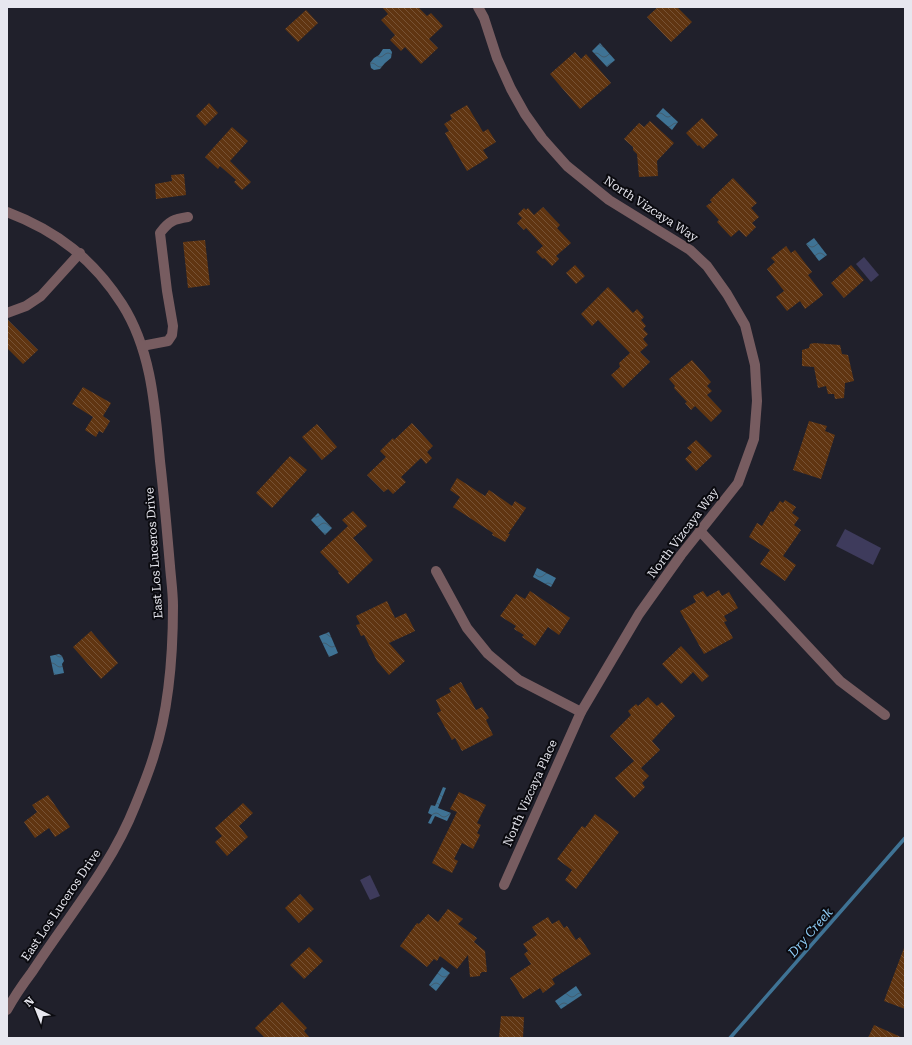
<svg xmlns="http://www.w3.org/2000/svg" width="912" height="1045" font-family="'Roboto Serif',serif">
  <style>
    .grass { fill: #3e3b5c }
    .water { fill: url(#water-waves) }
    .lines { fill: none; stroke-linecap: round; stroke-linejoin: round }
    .stream { stroke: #3f7395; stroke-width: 3.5 }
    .building { fill: url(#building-back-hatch) }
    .minor { stroke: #775c60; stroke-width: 10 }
    .labels { text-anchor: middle; stroke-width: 4; stroke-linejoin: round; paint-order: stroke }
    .street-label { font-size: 12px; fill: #e7e7ef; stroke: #0a0a0f }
    .water-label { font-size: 13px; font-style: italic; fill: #8fccf6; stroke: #0a0a0f }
  </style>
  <defs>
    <pattern id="water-waves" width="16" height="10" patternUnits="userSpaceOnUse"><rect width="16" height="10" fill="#3f7395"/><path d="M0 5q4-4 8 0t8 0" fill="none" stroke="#425c6e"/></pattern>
    <pattern id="building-back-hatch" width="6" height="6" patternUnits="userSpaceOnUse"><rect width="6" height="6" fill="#603511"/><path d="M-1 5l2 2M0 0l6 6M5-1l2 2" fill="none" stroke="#775234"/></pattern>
  </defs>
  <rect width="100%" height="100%" fill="#20202b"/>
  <g class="grass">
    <path d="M 864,257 L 879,275 L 871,282 L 856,264 Z"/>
    <path d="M 845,529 L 881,548 L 873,565 L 836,546 Z"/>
    <path d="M 370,875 L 380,896 L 370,900 L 360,880 Z"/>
  </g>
  <g class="water">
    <path d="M 600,43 L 615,60 L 607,67 L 592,51 Z"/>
    <path d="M 383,49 L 390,49 L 392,52 L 391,58 L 385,63 L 380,69 L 374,70 L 371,68 L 370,63 L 374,58 L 379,55 Z"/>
    <path d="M 663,108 L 678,122 L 672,130 L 656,116 Z"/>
    <path d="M 814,238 L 827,255 L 819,261 L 806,244 Z"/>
    <path d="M 318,513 L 332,528 L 325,535 L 311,520 Z"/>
    <path d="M 537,568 L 556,578 L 551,587 L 533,577 Z"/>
    <path d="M 329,632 L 338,653 L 329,657 L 319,636 Z"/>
    <path d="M 59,654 L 62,656 L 64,661 L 62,664 L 64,673 L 54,675 L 50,656 Z"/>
    <path d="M 443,787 L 446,788 L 438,808 L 451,813 L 447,821 L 435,816 L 431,824 L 428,823 L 432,815 L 428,813 L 431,805 L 435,806 Z"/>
    <path d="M 442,967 L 450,973 L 436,991 L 429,985 Z"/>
    <path d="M 576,986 L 582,995 L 561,1009 L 555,1001 Z"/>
  </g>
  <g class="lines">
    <path class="stream" d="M 730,1038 L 905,838"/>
  </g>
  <g class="building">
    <path d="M 382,7 L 418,7 L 427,16 L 431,13 L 443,26 L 429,39 L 438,48 L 421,64 L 405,47 L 401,51 L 390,40 L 395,35 L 381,20 L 388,14 Z"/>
    <path d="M 658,7 L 677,7 L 692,22 L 671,42 L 647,17 Z"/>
    <path d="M 306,10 L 318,23 L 298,42 L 285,29 Z"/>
    <path d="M 575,52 L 581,59 L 586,54 L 611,83 L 580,109 L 550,74 Z"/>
    <path d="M 209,103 L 218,113 L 205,126 L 196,116 Z"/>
    <path d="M 467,105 L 483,132 L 488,129 L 496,142 L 483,150 L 488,158 L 467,171 L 445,133 L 449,131 L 444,124 L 452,119 L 450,115 Z"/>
    <path d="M 702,118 L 718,135 L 703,149 L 699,145 L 698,146 L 686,133 Z"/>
    <path d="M 650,121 L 674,143 L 657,161 L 658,176 L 639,177 L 637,154 L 633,150 L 633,147 L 624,139 L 639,123 L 644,127 Z"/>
    <path d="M 232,127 L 248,141 L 230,161 L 251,182 L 242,190 L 234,182 L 236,180 L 220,166 L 218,169 L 205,157 Z"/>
    <path d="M 184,174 L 186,195 L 156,199 L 155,184 L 172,181 L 171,175 Z"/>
    <path d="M 733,178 L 757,203 L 751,208 L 759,217 L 752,223 L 756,227 L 746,237 L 739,230 L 731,237 L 717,222 L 719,220 L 706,206 L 712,202 L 710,200 Z"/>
    <path d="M 543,207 L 560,225 L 557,228 L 571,243 L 556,256 L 559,259 L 552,266 L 544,258 L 543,259 L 536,252 L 543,246 L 526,228 L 524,230 L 517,223 L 522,218 L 518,214 L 524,208 L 526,210 L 528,208 L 534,215 Z"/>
    <path d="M 205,240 L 210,285 L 188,288 L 183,242 Z"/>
    <path d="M 786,246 L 791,253 L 795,250 L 812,272 L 808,275 L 823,295 L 805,309 L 800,301 L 787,311 L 776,297 L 784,291 L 767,269 L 775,262 L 771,258 Z"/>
    <path d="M 575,265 L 585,276 L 576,284 L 566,273 Z"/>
    <path d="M 851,265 L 864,280 L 844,298 L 831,283 Z"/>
    <path d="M 608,287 L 633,313 L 637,309 L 644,317 L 641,320 L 646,326 L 643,329 L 648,334 L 643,339 L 648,345 L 640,352 L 650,362 L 623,388 L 611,375 L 620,367 L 619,363 L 630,353 L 598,320 L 592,326 L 581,314 Z"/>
    <path d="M 7,319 L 38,350 L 23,364 L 7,348 Z"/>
    <path d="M 814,343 L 840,345 L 842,354 L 848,355 L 854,381 L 845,383 L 844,398 L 835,399 L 834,394 L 828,394 L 826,386 L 818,388 L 814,367 L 802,366 L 802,350 L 809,348 L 810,344 Z"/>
    <path d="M 692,360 L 711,382 L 707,386 L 712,391 L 707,395 L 722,411 L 711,422 L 695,406 L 691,410 L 685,403 L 687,402 L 674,388 L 675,386 L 669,379 Z"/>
    <path d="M 83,387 L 111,403 L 103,416 L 110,421 L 103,433 L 99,431 L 96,437 L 85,430 L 93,417 L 72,404 Z"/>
    <path d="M 809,421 L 827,426 L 825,431 L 835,435 L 821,479 L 793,470 Z"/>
    <path d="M 412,423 L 433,446 L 427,452 L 432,458 L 426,464 L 421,458 L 401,477 L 406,482 L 393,494 L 388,489 L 384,492 L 367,475 L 386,457 L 380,451 L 393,438 L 394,440 Z"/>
    <path d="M 317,424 L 337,447 L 322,460 L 302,437 Z"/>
    <path d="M 696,440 L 712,456 L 696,471 L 685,459 L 692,452 L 687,448 Z"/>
    <path d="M 290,456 L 307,470 L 272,508 L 256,493 Z"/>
    <path d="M 457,478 L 485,496 L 489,490 L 512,506 L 515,501 L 526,508 L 508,534 L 510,534 L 505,542 L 492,535 L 493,533 L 453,507 L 460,497 L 450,490 Z"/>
    <path d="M 785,500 L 796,507 L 792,513 L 799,518 L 794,525 L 801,530 L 783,556 L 796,565 L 785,581 L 760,564 L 770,550 L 749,537 L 757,523 L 762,526 L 771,511 L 773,512 L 780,501 L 783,503 Z"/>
    <path d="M 353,511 L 367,526 L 353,538 L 373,560 L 348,584 L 338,573 L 339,572 L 320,552 L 348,526 L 342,520 Z"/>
    <path d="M 719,590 L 722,596 L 729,592 L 738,608 L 724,616 L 727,621 L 724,622 L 733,638 L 704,654 L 680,611 L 696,602 L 693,596 L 703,591 L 707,597 Z"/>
    <path d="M 530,591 L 570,618 L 559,635 L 548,627 L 535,646 L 522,637 L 524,635 L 514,629 L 516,626 L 500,616 L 516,594 L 525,599 Z"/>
    <path d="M 387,601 L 395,618 L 406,613 L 415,631 L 389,643 L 405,661 L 389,675 L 377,661 L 364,635 L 361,636 L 356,625 L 360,624 L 356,616 Z"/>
    <path d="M 91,631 L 118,663 L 101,679 L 73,647 Z"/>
    <path d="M 681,646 L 709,676 L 702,682 L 693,672 L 681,684 L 662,664 Z"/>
    <path d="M 461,682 L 476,710 L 482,707 L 489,718 L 486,720 L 493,735 L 462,751 L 455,738 L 452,740 L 437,713 L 441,711 L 436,700 L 451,692 L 449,688 Z"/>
    <path d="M 648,697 L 657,706 L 662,702 L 675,716 L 652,741 L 660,750 L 641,768 L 649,776 L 642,783 L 645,787 L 634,798 L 615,778 L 634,761 L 610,736 L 631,715 L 628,711 L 636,704 L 638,706 Z"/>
    <path d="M 459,792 L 486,805 L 477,823 L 481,825 L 477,833 L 480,835 L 473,849 L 462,843 L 454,859 L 458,861 L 452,873 L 432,863 L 457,812 L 450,809 Z"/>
    <path d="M 48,795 L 70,827 L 55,837 L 49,828 L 35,838 L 24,822 L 37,812 L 32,805 Z"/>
    <path d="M 243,803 L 253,813 L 239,826 L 248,837 L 227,856 L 215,842 L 222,836 L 215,828 Z"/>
    <path d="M 595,814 L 619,832 L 576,889 L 565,880 L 572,870 L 557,859 L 582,826 L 585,828 Z"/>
    <path d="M 300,894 L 314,909 L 299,923 L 285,908 Z"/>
    <path d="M 448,909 L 463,919 L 458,924 L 477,938 L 474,942 L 485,951 L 487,972 L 482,972 L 480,974 L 480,976 L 470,977 L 468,955 L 457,969 L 440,956 L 437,961 L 434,959 L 427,967 L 400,946 L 417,923 L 419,924 L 428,914 L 438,922 Z"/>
    <path d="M 548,917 L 552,924 L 559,920 L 564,928 L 567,926 L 576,940 L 580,937 L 591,954 L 552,979 L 555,984 L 543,993 L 540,988 L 523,999 L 510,978 L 531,964 L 524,954 L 528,951 L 523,944 L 537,935 L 532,927 Z"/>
    <path d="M 309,947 L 323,961 L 304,979 L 290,965 Z"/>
    <path d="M 904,948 L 905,948 L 905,1009 L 884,1001 Z"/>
    <path d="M 282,1002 L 307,1028 L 304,1031 L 310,1038 L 265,1038 L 255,1028 Z"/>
    <path d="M 501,1016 L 524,1017 L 523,1038 L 499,1038 Z"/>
    <path d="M 874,1025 L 903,1038 L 868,1038 Z"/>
  </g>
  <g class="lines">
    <g class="minor">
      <path d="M 478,7 L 484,18 L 497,58 L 511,89 L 525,114 L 542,138 L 567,166 L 609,200 L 690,250 L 707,266 L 727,294 L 745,325 L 755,365 L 757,401 L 754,439 L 738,483 L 681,555 L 639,614 L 581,712 L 504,885"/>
      <path d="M 7,212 C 57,231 93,259 122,304 C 152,351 155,408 160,461 C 164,496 167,531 170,566 C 171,579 173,593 173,606 C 173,655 169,709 154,755 C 149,772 142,789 135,806 C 111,867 67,918 32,972 C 23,984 14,997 7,1010"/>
      <path d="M 7,313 L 26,306 L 41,296 L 80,253"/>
      <path d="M 142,346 L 168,341 L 172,335 L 173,326 L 167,291 L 160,233 C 169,221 174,219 188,217"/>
      <path d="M 700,531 L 840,681 L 885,715"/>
      <path d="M 436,571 L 467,628 L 488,654 L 519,680 L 581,712"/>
    </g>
  </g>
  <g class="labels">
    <g class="street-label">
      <text transform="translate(651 209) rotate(33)" y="4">North Vizcaya Way</text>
      <text transform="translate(683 533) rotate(-53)" y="4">North Vizcaya Way</text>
      <text transform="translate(154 553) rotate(-94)" y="4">East Los Luceros Drive</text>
      <text transform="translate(530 793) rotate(-66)" y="4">North Vizcaya Place</text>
      <text transform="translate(61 905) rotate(-56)" y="4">East Los Luceros Drive</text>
    </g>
    <g class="water-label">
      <text transform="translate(810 932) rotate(-49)" y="5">Dry Creek</text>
    </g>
  </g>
  <rect width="912" height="1045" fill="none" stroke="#e7e7ef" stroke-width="16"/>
  <g transform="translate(36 1009) rotate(317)" stroke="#0a0a0f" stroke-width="3" paint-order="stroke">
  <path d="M0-3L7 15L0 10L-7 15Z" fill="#e7e7ef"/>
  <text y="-6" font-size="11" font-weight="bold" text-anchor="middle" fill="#e7e7ef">N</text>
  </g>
</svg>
